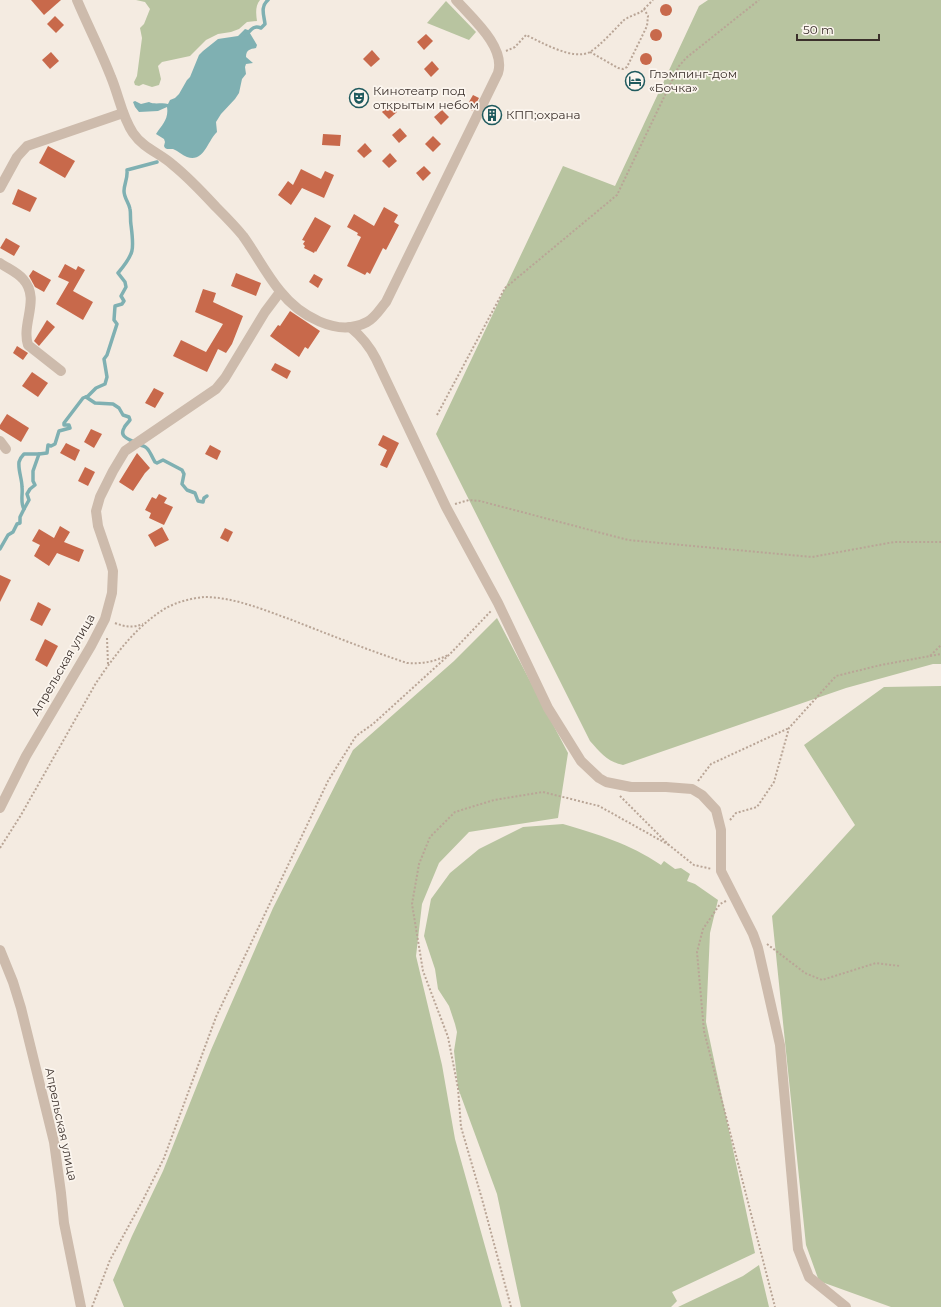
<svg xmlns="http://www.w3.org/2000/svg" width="941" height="1307" font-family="Montserrat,sans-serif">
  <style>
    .green { fill: #b8c4a0 }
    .water { fill: #7fb0b2 }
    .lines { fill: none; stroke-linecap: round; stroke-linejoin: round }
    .stream { stroke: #7fb0b2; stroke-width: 3.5 }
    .building { fill: #c8694b }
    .path { stroke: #b9a596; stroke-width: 2; stroke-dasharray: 2 2; stroke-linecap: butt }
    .minor { stroke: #cdbbac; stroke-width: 10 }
    .labels { text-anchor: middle; stroke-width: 3.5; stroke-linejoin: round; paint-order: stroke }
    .poi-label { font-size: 12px; fill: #3b302b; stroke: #fbf5ee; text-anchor: start }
    .street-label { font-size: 12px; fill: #3b302b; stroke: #fbf5ee }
  </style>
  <rect width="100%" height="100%" fill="#f4ebe1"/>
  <g class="green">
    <path d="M 136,0 L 260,0 C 255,6 256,14 257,21 L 247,22 L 239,29 L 231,32 L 218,34 L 206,40 L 190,56 L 162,62 L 158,66 L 161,79 L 159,85 L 152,87 L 143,84 L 139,86 L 135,85 L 134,82 L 137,76 L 142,38 L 140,28 L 144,24 L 150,9 L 145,2 Z"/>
    <path d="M 708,0 L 941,0 L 941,664 L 933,664 L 846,688 L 623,765 C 606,761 601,753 590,741 L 436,434 L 563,166 L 615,186 L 699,6 Z"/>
    <path d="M 446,1 L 476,32 L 469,40 L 427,23 Z"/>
    <path d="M 497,618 L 568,753 L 558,818 L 469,832 L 439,863 L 422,904 L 416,956 L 442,1065 L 455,1139 L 502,1307 L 124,1307 L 113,1280 L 132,1236 L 163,1171 L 211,1050 L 273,908 L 353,750 L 454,661 Z"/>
    <path d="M 941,686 L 941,1307 L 891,1307 L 819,1281 L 806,1245 L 772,916 L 855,825 L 804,745 L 884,687 Z"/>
    <path d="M 563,824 C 600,835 628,843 661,865 L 664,861 L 675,869 L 681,868 L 690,874 L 687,881 L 695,884 L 718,900 L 710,933 L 706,1022 L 755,1253 L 672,1292 L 677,1301 L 671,1307 L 521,1307 L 497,1194 L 458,1088 L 454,1051 L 457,1032 L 455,1024 L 449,1006 L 438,989 L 435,969 L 424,936 L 431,899 L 450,873 L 479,849 L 523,827 Z"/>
    <path d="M 759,1265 L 769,1307 L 678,1307 L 743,1276 Z"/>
  </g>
  <path class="water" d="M 245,29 L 248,30 L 257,45 L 256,48 C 250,49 246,50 246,57 L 253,63 L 246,64 L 245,67 L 246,74 L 242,79 L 239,93 L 235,99 L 221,114 L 216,122 L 217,132 C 208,140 204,163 187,157 C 182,155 178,151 173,149 L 167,149 L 165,148 L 164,146 L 165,142 L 164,139 L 156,134 C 162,125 169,119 167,107 L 158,111 L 139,112 L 135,107 L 133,102 L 135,101 L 141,104 L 149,102 C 155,105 162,102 168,104 L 170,100 L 175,98 L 179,94 L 187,80 L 190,77 L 199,55 L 203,51 L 218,39 L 238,36 Z"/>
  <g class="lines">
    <g class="stream">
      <path d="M 246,35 C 251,30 253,25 261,28 L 265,24 C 264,15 260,7 268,0"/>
      <path d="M 86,397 L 95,403 L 113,404 L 119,408 L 123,415 L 129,417 L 130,420 C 128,423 125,425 124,428 C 119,437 129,439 134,442"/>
      <path d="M 138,445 C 149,445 150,454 155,462 L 157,463 L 163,460 L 182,470 L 184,474 L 182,484 L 187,490 L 195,493 L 198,501 L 203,502 L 204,498 L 207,496"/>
      <path d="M 24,509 L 29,500 L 27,494 L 30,489 L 35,485 L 33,481 L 33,471 L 39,454 L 47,453 L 48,445 L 51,446 L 55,444 L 59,431 L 70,428 L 69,425 L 64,425 L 64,423 L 83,398 L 88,396 L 96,388 L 105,384 L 107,377 L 104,359 L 107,355 L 117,324 L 114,320 L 115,306 L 122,304 L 124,301 L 121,296 L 126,287 L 125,282 L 118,273 C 135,253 134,249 131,225 C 130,219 131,214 130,209 C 129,203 124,198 124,191 C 124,184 128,178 127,170 L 157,162"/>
      <path d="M 0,549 L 8,535 L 13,532 L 17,524 L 20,523 L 20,517 L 24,509 C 20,503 23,494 22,487 C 22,479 18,470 19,462 C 20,458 22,456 24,454 L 39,454"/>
    </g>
  </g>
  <g class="building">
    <path d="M 31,0 L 61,0 L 44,15 Z"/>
    <circle cx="666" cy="10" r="6"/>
    <path d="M 55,16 L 64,25 L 56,33 L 47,24 Z"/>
    <circle cx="656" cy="35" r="6"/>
    <path d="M 426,34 L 433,41 L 424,50 L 417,42 Z"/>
    <path d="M 372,50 L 380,59 L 371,67 L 363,59 Z"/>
    <path d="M 51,52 L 59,61 L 50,69 L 42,60 Z"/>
    <circle cx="646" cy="59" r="6"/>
    <path d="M 432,61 L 439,69 L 431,77 L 424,69 Z"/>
    <path d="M 630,75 L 638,75 L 643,80 L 640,89 L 632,87 L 627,83 Z"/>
    <path d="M 473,95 L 479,98 L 472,111 L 466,107 Z"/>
    <path d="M 390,104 L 397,112 L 389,119 L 382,112 Z"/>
    <path d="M 488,108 L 500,114 L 496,122 L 484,116 Z"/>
    <path d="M 442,110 L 449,117 L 441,125 L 434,117 Z"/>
    <path d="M 400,128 L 407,136 L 399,143 L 392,135 Z"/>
    <path d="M 323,134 L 341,135 L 340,146 L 322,145 Z"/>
    <path d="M 433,136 L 441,144 L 433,152 L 425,144 Z"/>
    <path d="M 365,143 L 372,151 L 364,158 L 357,151 Z"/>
    <path d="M 48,146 L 75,161 L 65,178 L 39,163 Z"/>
    <path d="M 390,153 L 397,161 L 389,168 L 382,161 Z"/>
    <path d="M 424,166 L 431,173 L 423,181 L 416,173 Z"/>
    <path d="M 301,169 L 321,179 L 325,171 L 334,175 L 324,198 L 302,188 L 291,205 L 278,195 L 288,181 L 293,185 Z"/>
    <path d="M 18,189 L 37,198 L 30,212 L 12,204 Z"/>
    <path d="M 384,207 L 398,215 L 394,222 L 399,225 L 386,250 L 383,248 L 370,274 L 367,272 L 365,275 L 347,266 L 361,237 L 357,235 L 358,233 L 347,227 L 354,214 L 374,226 Z"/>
    <path d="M 315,217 L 331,226 L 316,252 L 315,251 L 314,253 L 304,248 L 305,246 L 303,244 L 305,241 L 302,240 Z"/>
    <path d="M 6,238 L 20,246 L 14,256 L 0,248 Z"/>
    <path d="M 65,264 L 76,270 L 78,266 L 85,270 L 73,291 L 93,302 L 83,320 L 56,304 L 69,282 L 58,277 Z"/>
    <path d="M 33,270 L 51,280 L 44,292 L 35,287 L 29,276 Z"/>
    <path d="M 236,273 L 261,283 L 256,296 L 231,286 Z"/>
    <path d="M 314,274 L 323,279 L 318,288 L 309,282 Z"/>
    <path d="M 203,289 L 216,293 L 213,302 L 243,316 L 232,344 L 226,353 L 218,349 L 207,372 L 173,356 L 181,340 L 206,352 L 223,324 L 195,312 Z"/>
    <path d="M 290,311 L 320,331 L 308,349 L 305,347 L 299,357 L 270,336 L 278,325 L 280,326 Z"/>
    <path d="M 47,320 L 55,327 L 39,346 L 34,341 Z"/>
    <path d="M 17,346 L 28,353 L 23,360 L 13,353 Z"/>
    <path d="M 275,363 L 291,371 L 287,379 L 271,370 Z"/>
    <path d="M 32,372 L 48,383 L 38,397 L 22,386 Z"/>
    <path d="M 154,388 L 164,393 L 155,408 L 145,403 Z"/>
    <path d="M 7,414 L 29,428 L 21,442 L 0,429 L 0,425 Z"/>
    <path d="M 91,429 L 102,434 L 94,448 L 84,442 Z"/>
    <path d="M 383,435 L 399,443 L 387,468 L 380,465 L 387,450 L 378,445 Z"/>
    <path d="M 66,443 L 80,450 L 75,461 L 60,453 Z"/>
    <path d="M 210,445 L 221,451 L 217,460 L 205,454 Z"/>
    <path d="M 137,453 L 150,468 L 145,473 L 133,491 L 119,482 Z"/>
    <path d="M 85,467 L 95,472 L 88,486 L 78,481 Z"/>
    <path d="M 159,494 L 167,498 L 164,503 L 173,507 L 164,525 L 149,518 L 151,513 L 145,510 L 152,497 L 156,499 Z"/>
    <path d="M 60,526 L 70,532 L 64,542 L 84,550 L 79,562 L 57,553 L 49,566 L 34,556 L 40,545 L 32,541 L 39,529 L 54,538 Z"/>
    <path d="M 162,527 L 169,540 L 155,547 L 148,535 Z"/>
    <path d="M 225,528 L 233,532 L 228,542 L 220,538 Z"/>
    <path d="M 0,575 L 11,580 L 0,602 Z"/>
    <path d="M 38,602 L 51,609 L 42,626 L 30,620 Z"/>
    <path d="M 45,639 L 58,646 L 47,667 L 35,660 Z"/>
  </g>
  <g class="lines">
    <g class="path">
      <path d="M 506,51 L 515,47 L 526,35 C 541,42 573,61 590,52 C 601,45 614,30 624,20 L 629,17 L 641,12 L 653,0"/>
      <path d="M 590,52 L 618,68 L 623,69 L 627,67 L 647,26 L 648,16 L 644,9"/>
      <path d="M 437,415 L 505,288 L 617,195 L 679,66 L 686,58 L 759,0"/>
      <path d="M 455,504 L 469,500 L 480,501 L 628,540 L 812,557 L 894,542 L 941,542"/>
      <path d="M 115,623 C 125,627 133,628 143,624"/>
      <path d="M 107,638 L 108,664"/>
      <path d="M 930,656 L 941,654"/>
      <path d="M 698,781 L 711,764 L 789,728"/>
      <path d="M 620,796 L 669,845 L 694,865 L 712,869"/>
      <path d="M 730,820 L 736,813 L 757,807 L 774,782 L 789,728 L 836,676 L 881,665 L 930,656 L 941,645"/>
      <path d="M 0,848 L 21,815 L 96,683 C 115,655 136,626 166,608 C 177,602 192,598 204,597 C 234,597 264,610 292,620 C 330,635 368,650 407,663 C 422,664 434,662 448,655"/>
      <path d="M 726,901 L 720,904 L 703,929 L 697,952 L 704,1031 L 775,1307"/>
      <path d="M 767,944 L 805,973 L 822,980 L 876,963 L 900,966"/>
      <path d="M 92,1307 L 110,1260 L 144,1198 L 164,1158 L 216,1017 L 328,781 L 356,736 L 373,724 L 450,654 L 491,611"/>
      <path d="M 511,1307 L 482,1199 L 461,1127 L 458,1088 L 448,1037 L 423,971 L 412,904 L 419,864 L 430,837 L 455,812 L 494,800 L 543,792 L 599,806 L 669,845"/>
    </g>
    <g class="minor">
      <path d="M 77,0 C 88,26 101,51 111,77 C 119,96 122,117 133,133 C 144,149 160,153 173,165 C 188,177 203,193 216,207 C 225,216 235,226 243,236 C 256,254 266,274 280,291 C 299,315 337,338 367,322 C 375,318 380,309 386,302 L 498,73 C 506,47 472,18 456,0"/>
      <path d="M 0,188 L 17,157 L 27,146 L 123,113"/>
      <path d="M 0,263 C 7,268 17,272 23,279 C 41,299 21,323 28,345 L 61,371"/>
      <path d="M 350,327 C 361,336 370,347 376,359 L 446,507 L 498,603 L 548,708 L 581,761 L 599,778 L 606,782 L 631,787 L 666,787 L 692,789 L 702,795 L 716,810 L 721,830 L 721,871 L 753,934 L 758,948 L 780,1045 L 798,1249 L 809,1277 L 846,1307"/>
      <path d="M 0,441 L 6,449"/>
      <path d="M 0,808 L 26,756 L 91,646 L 105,619 L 112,593 L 113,571 L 111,564 L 98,526 L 96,511 L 100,497 L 113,471 L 125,451 L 216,389 L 225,378 L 265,312 L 280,292"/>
      <path d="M 0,950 L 13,982 L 21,1008 L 54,1142 L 61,1193 L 64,1223 L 81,1307"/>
    </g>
  </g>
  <defs>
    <symbol id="hotel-ring" viewBox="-11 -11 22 22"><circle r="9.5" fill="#fbf5ee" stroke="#1f5a5e" stroke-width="1.5"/><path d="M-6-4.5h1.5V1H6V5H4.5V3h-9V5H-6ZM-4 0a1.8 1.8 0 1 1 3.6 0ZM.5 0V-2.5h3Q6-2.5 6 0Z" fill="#1f5a5e"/></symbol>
    <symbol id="theatre-ring" viewBox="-11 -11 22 22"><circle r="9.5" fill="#fbf5ee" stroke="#1f5a5e" stroke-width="1.5"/><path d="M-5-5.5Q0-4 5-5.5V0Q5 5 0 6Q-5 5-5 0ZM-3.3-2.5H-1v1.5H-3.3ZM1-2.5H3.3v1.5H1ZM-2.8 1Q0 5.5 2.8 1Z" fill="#1f5a5e"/></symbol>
    <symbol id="building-ring" viewBox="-11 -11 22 22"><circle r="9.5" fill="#fbf5ee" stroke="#1f5a5e" stroke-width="1.5"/><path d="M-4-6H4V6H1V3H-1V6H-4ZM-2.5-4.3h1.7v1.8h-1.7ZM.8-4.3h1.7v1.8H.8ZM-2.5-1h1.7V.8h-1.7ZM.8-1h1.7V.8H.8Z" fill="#1f5a5e"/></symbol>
  </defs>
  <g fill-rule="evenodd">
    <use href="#hotel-ring" x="624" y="70" width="22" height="22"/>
    <use href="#theatre-ring" x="348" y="87" width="22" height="22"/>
    <use href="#building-ring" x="481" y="104" width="22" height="22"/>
  </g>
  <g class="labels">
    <g class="poi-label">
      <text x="649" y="78">Глэмпинг-дом<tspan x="649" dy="14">«Бочка»</tspan></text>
      <text x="373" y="95">Кинотеатр под<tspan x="373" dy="14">открытым небом</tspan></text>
      <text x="506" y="119">КПП;охрана</text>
    </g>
    <g class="street-label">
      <text transform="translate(63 665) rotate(-60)" y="4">Апрельская улица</text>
      <text transform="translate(61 1124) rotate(78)" y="4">Апрельская улица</text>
    </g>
  </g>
  <path d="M797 34v6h82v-6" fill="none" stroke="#3b302b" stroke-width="2"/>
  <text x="803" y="34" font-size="12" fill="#3b302b" stroke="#fbf5ee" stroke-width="3" paint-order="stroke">50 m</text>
</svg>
